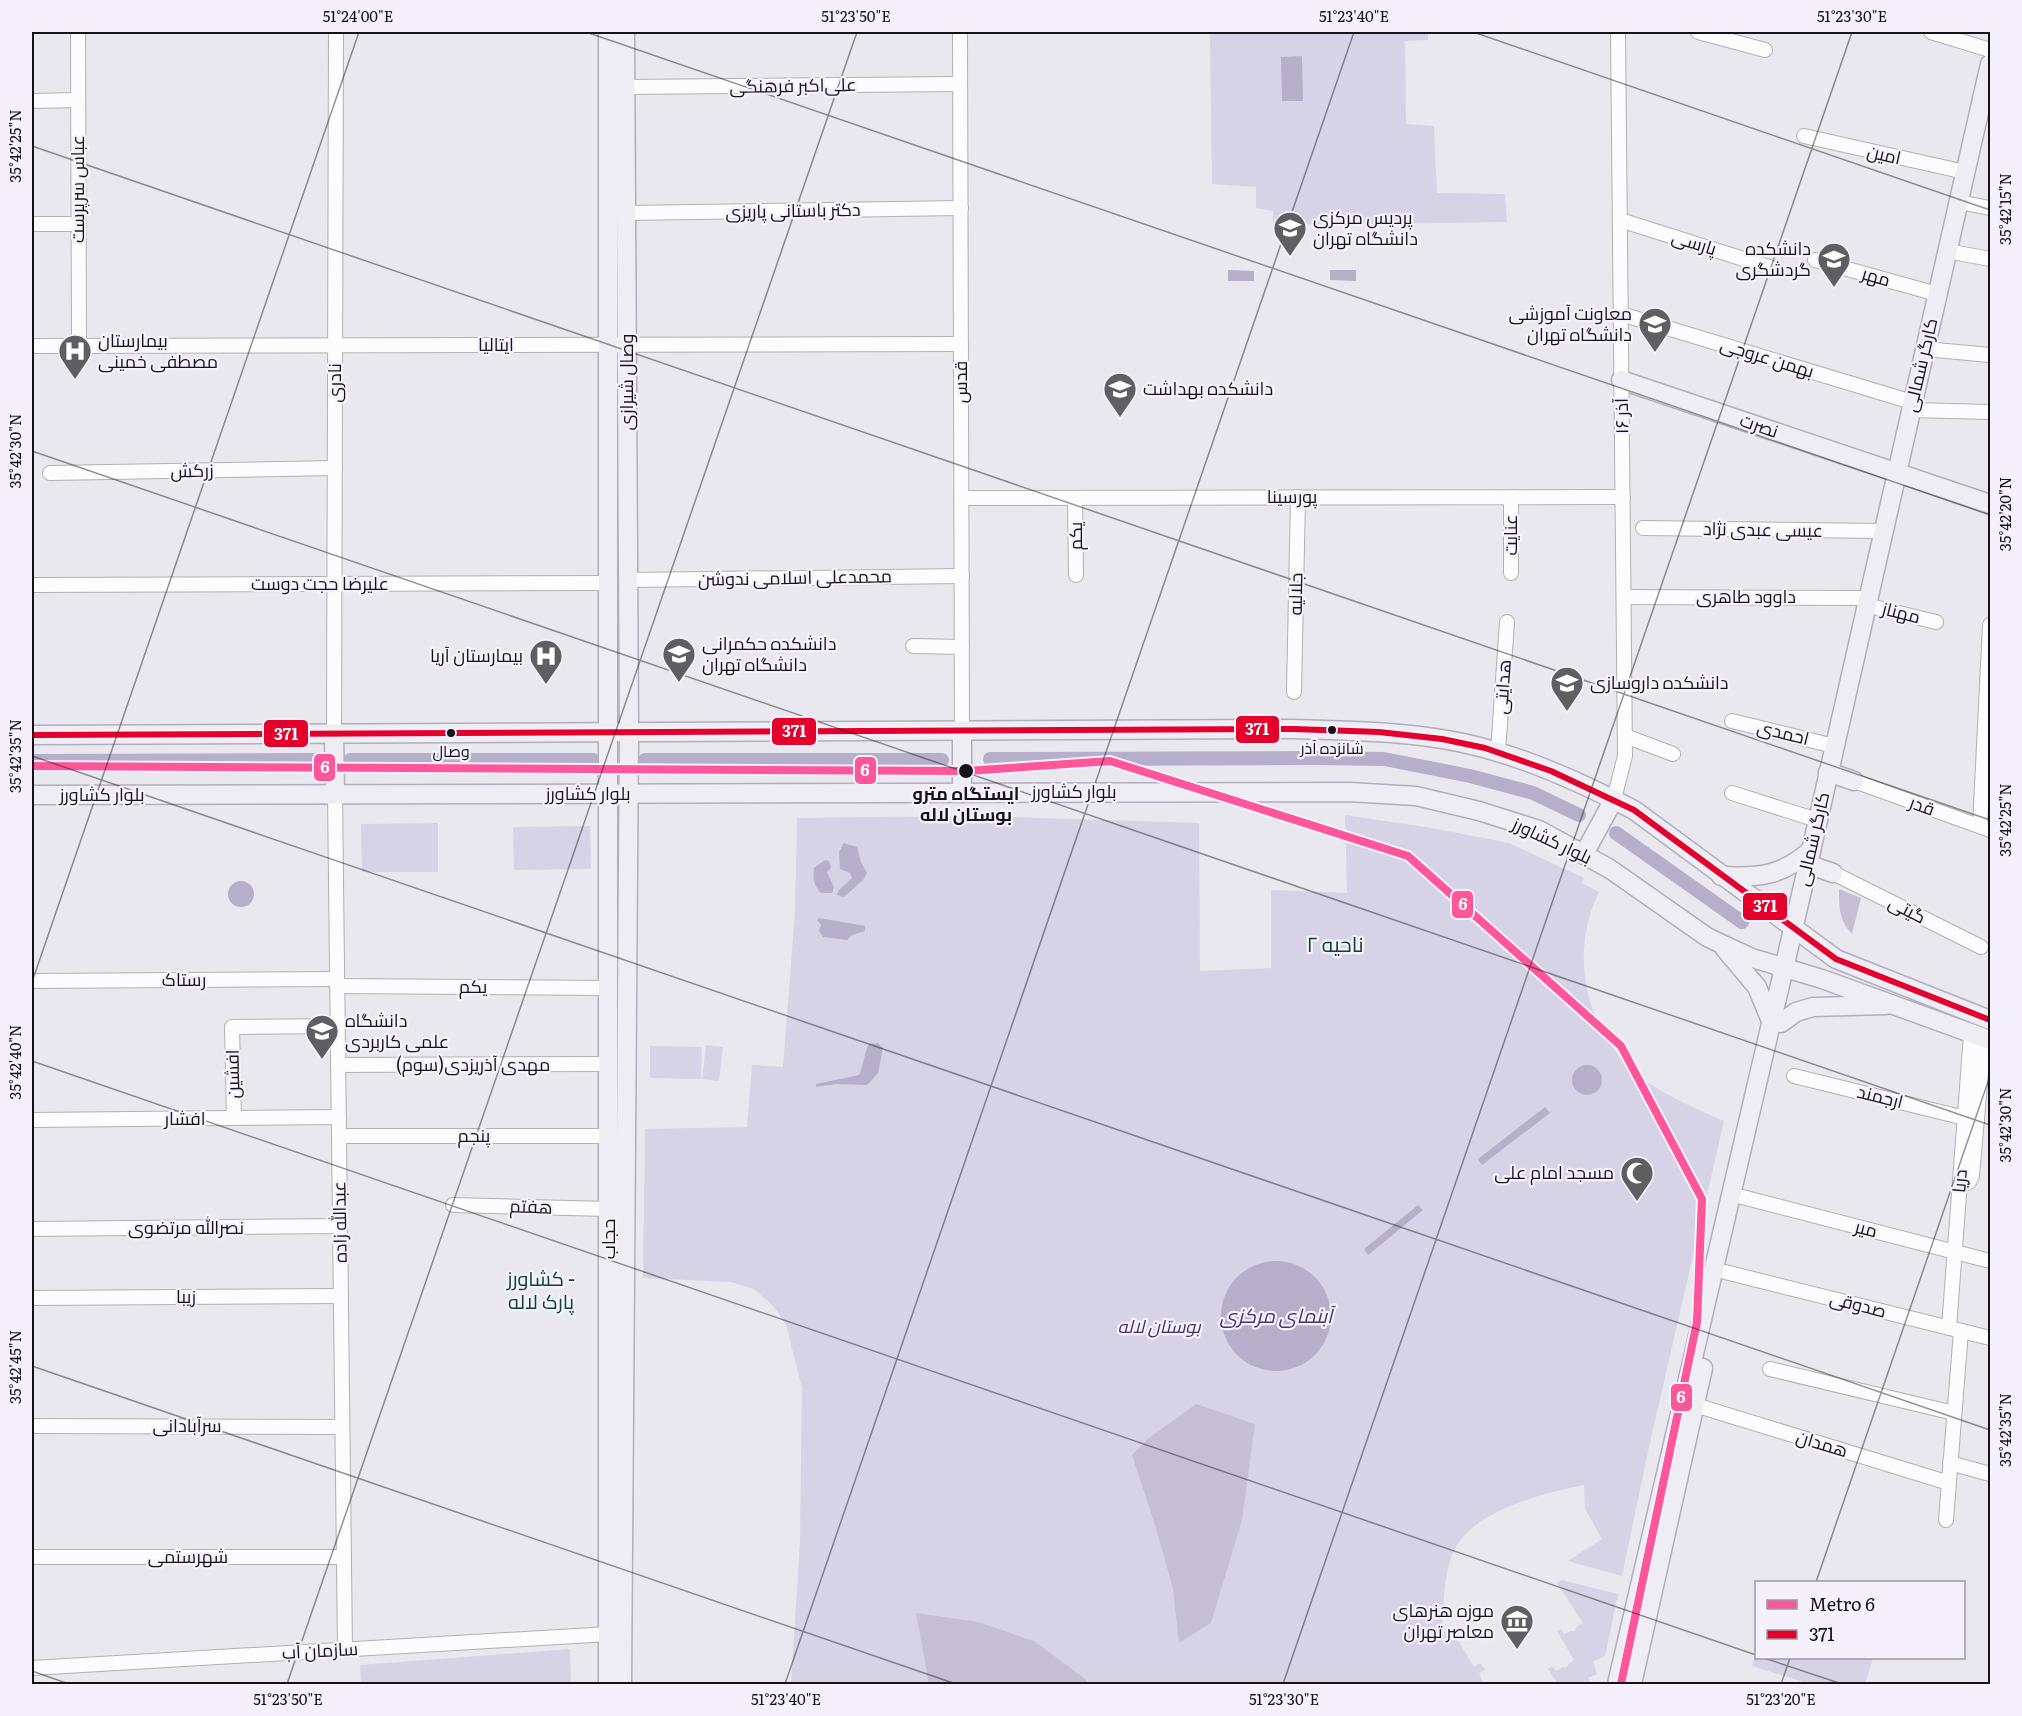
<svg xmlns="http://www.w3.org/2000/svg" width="2022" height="1716" font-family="Literata,Cairo,serif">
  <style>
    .green { fill: #d7d3e6 }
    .forest { fill: #c4bfd4 }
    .water { fill: #b5afc9 }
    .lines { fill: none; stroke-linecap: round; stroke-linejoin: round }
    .canal { stroke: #b5afc9; stroke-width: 14 }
    .minor-casing { stroke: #b1b0b5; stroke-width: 16 }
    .major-casing { stroke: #b1adbc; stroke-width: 21 }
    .minor { stroke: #fcfcfc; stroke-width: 14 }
    .major { stroke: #efedf4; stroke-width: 18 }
    .bus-1-casing { stroke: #f4f1fd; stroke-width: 10 }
    .bus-1 { stroke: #e4002b; stroke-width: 6 }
    .metro-1-casing { stroke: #f4f1fd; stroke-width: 12 }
    .metro-1 { stroke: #f59; stroke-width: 8 }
    .ticks { fill: none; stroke: #151318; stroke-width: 1.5; stroke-opacity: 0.45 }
    .bus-dot { fill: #151318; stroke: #f4f1fd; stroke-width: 2 }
    .labels { text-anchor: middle; stroke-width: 4.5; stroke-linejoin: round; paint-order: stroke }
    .bus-label { font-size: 16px; fill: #151318; stroke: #f4f1fd }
    .street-label { font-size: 18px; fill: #151318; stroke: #f4f1fd }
    .poi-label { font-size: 18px; fill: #151318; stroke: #f4f1fd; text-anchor: start }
    .stop-label { font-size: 18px; font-weight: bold; fill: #151318; stroke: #f4f1fd }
    .park-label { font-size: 18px; font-style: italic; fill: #403261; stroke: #f4f1fd }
    .neighbourhood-label { font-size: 20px; fill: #0c4234; stroke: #f4f1fd }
    .water-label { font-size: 20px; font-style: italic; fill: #453766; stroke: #f4f1fd }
    .quarter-label { font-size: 21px; fill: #0c4234; stroke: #f4f1fd }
    .line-badge { stroke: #f4f1fd; stroke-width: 2 }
    .badge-label { font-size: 16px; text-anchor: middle; font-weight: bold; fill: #fff }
    .neatline { fill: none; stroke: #151318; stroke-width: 2 }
    .ticks-label { font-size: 15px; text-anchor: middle; fill: #151318 }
  </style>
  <rect width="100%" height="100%" fill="#e9e8ee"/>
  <g class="green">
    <path d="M 1329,32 L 1428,32 L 1428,40 L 1405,41 L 1406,124 L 1434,126 L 1437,193 L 1505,194 L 1507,222 L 1273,225 L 1273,211 L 1256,208 L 1256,187 L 1212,184 L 1210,33 L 1328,33 Z"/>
    <path d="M 1345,815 L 1432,828 L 1509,843 L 1584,878 L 1582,883 L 1599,892 C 1567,957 1587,1039 1646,1081 C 1670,1098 1697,1109 1724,1121 L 1649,1447 L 1622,1576 L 1568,1561 L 1602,1539 L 1585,1509 L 1584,1485 C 1544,1493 1470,1511 1453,1553 C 1443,1576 1444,1606 1442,1630 L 1456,1637 L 1474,1667 L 1480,1663 L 1485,1669 L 1479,1674 L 1484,1684 L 791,1684 L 800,1541 L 802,1388 L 786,1325 L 777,1311 L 768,1301 L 753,1289 L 731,1282 L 643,1278 L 645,1129 L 747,1127 L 752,1065 L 783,1067 L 795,912 L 797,818 L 976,816 L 1199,823 L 1200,971 L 1271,968 L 1271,890 L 1347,893 Z"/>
    <path d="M 438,823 L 438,872 L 362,872 L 361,824 Z"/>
    <path d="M 590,826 L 591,869 L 514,870 L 513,827 Z"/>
    <path d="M 706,1045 L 723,1047 L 719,1081 L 702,1079 Z"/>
    <path d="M 650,1046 L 702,1047 L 701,1079 L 650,1078 Z"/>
    <path d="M 1562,1580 L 1618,1594 L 1605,1656 L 1593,1662 L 1597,1674 L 1588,1678 L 1591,1684 L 1558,1684 L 1548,1669 L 1552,1666 L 1556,1671 L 1563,1667 L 1566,1668 L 1569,1664 L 1574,1660 L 1557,1631 L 1561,1629 L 1564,1634 L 1571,1631 L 1575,1631 L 1577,1626 L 1583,1623 L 1557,1583 Z"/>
    <path d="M 570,1649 L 571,1684 L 361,1684 L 360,1665 Z"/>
    <path d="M 1756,1652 L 1756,1658 L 1873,1658 L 1865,1684 L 1810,1684 L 1752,1666 Z"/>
  </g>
  <g class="forest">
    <path d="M 1839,889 L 1861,898 L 1852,934 C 1839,921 1839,907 1839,889 Z"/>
    <path d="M 1196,1404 L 1255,1424 L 1242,1520 L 1211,1623 L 1179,1643 L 1173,1589 L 1156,1528 L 1132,1455 L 1149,1438 Z"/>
    <path d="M 916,1613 L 978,1622 L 1034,1641 L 1084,1678 L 1089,1684 L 929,1684 Z"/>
  </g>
  <g class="water">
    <path d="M 1302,56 L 1303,101 L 1282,101 L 1281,57 Z"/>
    <path d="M 1228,270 L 1254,271 L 1254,281 L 1228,281 Z"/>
    <path d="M 1330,270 L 1356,270 L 1356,281 L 1330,280 Z"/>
    <path d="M 844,843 L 857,847 L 861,862 L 867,873 L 864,879 L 844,897 L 837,895 L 838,891 L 852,878 L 850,873 L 840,869 L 839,852 Z"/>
    <path d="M 825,860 L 829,861 L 831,868 L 827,872 L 834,887 L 832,893 L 821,893 C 813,884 813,879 814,868 Z"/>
    <circle cx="241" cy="894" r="13"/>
    <path d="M 819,918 L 865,926 L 865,931 L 852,935 L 847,940 L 823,937 L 819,931 L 821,925 L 817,920 Z"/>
    <path d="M 878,1043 L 883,1048 L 878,1073 L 867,1085 L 836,1084 L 816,1087 L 816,1084 L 859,1075 C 864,1064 864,1053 869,1044 Z"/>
    <circle cx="1587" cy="1080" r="15"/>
    <path d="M 1545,1107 L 1550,1113 L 1482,1165 L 1478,1159 Z"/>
    <path d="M 1418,1205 L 1423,1210 L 1368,1255 L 1364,1249 Z"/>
    <circle cx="1276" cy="1316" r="55"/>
  </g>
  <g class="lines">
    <g class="canal">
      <path d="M 990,759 L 1315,758 L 1384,759 L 1470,776 L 1533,793 L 1579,815"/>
      <path d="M 350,760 L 593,760"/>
      <path d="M 645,760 L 942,760"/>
      <path d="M 32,761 L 314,760"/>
      <path d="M 1616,833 L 1742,922"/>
    </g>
    <defs>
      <g id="minor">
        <path d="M 78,32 L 79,346"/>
        <path d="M 960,32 L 962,732"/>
        <path d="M 1698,32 L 1765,50"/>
        <path d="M 1931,32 L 1990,50"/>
        <path d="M 625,87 L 960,84"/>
        <path d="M 32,101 L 78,100"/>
        <path d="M 1804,136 L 1965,172"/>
        <path d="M 1959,202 L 1990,208"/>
        <path d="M 626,213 L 961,208"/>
        <path d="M 1620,220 L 1769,267"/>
        <path d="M 32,224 L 78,224"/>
        <path d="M 1947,251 L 1990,259"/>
        <path d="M 1815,260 L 1937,294"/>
        <path d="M 1621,314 L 1912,402"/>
        <path d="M 32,346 L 961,344"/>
        <path d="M 1925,349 L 1990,355"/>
        <path d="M 1911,410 L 1990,412"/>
        <path d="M 50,473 L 335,468"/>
        <path d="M 962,498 L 1623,497"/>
        <path d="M 1075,498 L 1076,575"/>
        <path d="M 1643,528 L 1883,531"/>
        <path d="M 1511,573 L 1511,497"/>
        <path d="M 628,580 L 962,576"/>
        <path d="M 32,585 L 608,583"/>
        <path d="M 1624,597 L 1868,598"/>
        <path d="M 1866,605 L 1936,622"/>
        <path d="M 913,646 L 962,647"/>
        <path d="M 1294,692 L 1298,497"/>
        <path d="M 1732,721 L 1834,746"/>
        <path d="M 334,734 L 336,32"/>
        <path d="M 1625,736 L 1673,754"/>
        <path d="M 1498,752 L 1507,622"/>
        <path d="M 1854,781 L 1990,830"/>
        <path d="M 1732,793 L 1817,820"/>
        <path d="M 335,794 L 345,1650"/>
        <path d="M 1614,799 L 1625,756 L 1618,32"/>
        <path d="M 1980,826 L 1990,625"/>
        <path d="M 1833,873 L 1981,947"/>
        <path d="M 32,981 L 337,979"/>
        <path d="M 337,986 L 609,988"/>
        <path d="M 338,1065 L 609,1064"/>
        <path d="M 1794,1076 L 1977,1121"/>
        <path d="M 234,1118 L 232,1027 L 338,1026"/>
        <path d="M 32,1120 L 339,1117"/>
        <path d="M 339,1136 L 609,1136"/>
        <path d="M 1960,1186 L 1969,1182 L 1972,1176 L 1984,1038"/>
        <path d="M 1742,1197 L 1990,1261"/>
        <path d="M 453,1205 L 609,1209"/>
        <path d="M 32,1229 L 340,1226"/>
        <path d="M 1725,1272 L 1990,1338"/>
        <path d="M 32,1298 L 341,1296"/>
        <path d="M 1949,1328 L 1971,1034"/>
        <path d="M 1770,1369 L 1954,1413"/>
        <path d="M 1695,1405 L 1949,1483"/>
        <path d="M 32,1426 L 342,1427"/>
        <path d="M 1950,1463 L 1990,1474"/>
        <path d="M 1946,1520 L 1961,1331"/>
        <path d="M 32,1557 L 344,1557"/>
        <path d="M 32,1668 L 609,1634"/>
      </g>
      <g id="major">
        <path d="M 608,32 L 608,1684"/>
        <path d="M 1621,380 L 1990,504"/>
        <path d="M 334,734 L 335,794"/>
        <path d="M 32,735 L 1294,729 C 1350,731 1408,731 1463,743 C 1523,756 1580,782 1634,810 L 1836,959 L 1990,1020"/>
        <path d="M 1828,772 L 1854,781"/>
        <path d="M 962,793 L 962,732"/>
        <path d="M 32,795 L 1349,792 L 1416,796 L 1479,811 L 1539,830 L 1610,869 L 1707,937 L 1730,948 L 1752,958 L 1822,979 L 1990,1040"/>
        <path d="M 1584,854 L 1614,799"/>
        <path d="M 1807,864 L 1833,873"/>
        <path d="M 1721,876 C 1759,878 1782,876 1811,850"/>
        <path d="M 1725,949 L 1757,987 L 1771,1021"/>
        <path d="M 1781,1023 L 1796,1012 L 1813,1007 L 1886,1005"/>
        <path d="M 622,1684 L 629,733 L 625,32"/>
        <path d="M 1617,1684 L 1801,895 L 1990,64"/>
        <path d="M 1632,1684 L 1703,1368"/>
      </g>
    </defs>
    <use href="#minor" class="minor-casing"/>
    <use href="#major" class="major-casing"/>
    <use href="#minor" class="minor"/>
    <use href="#major" class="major"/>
    <defs>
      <path id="bus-1" d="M 32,735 L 1294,729 L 1379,732 L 1442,739 L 1485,748 L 1551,771 L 1634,810 L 1836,959 L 1990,1020"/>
    </defs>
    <use href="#bus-1" class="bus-1-casing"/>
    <use href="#bus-1" class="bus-1"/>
    <defs>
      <path id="metro-1" d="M 32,766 L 966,771 L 1110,761 L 1408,856 L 1621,1046 L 1702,1199 L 1697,1322 L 1621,1684"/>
    </defs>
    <use href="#metro-1" class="metro-1-casing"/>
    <use href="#metro-1" class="metro-1"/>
  </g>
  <path class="ticks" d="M 586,32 L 1990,515M 1473,32 L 1990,210M 32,146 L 1990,820M 32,451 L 1990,1125M 32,756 L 1990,1430M 32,982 L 359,32M 32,1061 L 1756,1655M 32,1366 L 956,1684M 1816,1582 L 1990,1076M 1764,1658 L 1842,1684M 32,1671 L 69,1684M 287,1684 L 857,32M 785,1684 L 1354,32M 1283,1684 L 1852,32M 1781,1684 L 1790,1658"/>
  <defs>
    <symbol id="university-pin" viewBox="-11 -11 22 30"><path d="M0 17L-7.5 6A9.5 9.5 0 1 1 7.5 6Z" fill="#5f5e63" stroke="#f4f1fd"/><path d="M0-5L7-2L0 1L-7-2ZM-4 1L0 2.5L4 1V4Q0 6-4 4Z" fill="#fff"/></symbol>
    <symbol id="hospital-pin" viewBox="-11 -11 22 30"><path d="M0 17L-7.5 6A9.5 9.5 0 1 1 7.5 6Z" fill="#5f5e63" stroke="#f4f1fd"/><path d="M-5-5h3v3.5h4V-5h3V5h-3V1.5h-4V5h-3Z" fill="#fff"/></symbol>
    <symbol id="mosque-pin" viewBox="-11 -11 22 30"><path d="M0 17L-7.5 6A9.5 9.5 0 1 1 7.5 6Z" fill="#5f5e63" stroke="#f4f1fd"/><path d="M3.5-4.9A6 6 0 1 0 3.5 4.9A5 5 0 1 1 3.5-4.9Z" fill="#fff"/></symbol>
    <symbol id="museum-pin" viewBox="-11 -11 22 30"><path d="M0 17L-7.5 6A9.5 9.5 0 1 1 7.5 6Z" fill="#5f5e63" stroke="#f4f1fd"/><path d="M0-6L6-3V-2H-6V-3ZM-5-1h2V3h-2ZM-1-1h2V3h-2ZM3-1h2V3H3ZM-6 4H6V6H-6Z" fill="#fff"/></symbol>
  </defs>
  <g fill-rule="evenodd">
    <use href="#university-pin" x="1271" y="209" width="38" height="52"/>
    <use href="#university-pin" x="1815" y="240" width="38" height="52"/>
    <use href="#university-pin" x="1636" y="305" width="38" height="52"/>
    <use href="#hospital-pin" x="56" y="332" width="38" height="52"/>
    <use href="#university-pin" x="1101" y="370" width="38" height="52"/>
    <use href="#university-pin" x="660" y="635" width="38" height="52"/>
    <use href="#hospital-pin" x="527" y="637" width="38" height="52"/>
    <use href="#university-pin" x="1548" y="664" width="38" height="52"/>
    <use href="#university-pin" x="303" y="1012" width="38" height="52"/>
    <use href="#mosque-pin" x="1618" y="1154" width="38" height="52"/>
    <use href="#museum-pin" x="1498" y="1602" width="38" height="52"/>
  </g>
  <g class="bus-dot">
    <circle cx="1332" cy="730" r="5"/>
    <circle cx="451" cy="733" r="5"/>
    <circle cx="966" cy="771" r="8"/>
  </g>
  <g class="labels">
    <g class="bus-label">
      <text x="1332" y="754">شانزده آذر</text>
      <text x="451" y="757">وصال</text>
    </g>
    <g class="street-label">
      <text transform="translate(793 86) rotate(-1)" y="6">علی‌اکبر فرهنگی</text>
      <text transform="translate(1884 155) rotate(13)" y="6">امین</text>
      <text transform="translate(78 189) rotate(-90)" y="6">عباس سرپرست</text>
      <text transform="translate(793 211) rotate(-1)" y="6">دکتر باستانی پاریزی</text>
      <text transform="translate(1694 243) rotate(17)" y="6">پارسی</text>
      <text transform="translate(1876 277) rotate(16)" y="6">مهر</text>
      <text x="496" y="351">ایتالیا</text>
      <text transform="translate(1767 358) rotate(17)" y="6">بهمن عروجی</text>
      <text transform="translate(1921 365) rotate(-77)" y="6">کارگر شمالی</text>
      <text transform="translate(627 382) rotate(-90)" y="6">وصال شیرازی</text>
      <text transform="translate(961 382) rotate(-90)" y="6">قدس</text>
      <text transform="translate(335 383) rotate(-90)" y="6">نادری</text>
      <text transform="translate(1622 416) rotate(-91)" y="6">۱۶ آذر</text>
      <text transform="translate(1759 426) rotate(19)" y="6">نصرت</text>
      <text transform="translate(192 471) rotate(-1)" y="6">زرکش</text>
      <text x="1292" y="503">پورسینا</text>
      <text transform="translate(1763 530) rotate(1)" y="6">عیسی عبدی نژاد</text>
      <text transform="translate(1511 535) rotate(-90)" y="6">عنایت</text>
      <text transform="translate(1076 536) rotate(-90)" y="6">یکم</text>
      <text transform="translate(795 578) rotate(-1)" y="6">محمدعلی اسلامی ندوشن</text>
      <text x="320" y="590">علیرضا حجت دوست</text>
      <text transform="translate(1296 594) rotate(-89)" y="6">جلالیه</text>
      <text x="1746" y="603">داوود طاهری</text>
      <text transform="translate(1901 613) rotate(14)" y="6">مهناز</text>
      <text transform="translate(1503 687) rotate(-86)" y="6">هدایتی</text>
      <text transform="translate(1783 733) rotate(14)" y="6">احمدی</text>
      <text x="1074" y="798">بلوار کشاورز</text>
      <text x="588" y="800">بلوار کشاورز</text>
      <text x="102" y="801">بلوار کشاورز</text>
      <text transform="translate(1922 806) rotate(20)" y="6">قدر</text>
      <text transform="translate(1813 839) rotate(-77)" y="6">کارگر شمالی</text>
      <text transform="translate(1552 841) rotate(25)" y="6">بلوار کشاورز</text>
      <text transform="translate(1907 910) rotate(27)" y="6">گیتی</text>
      <text x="184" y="986">رستاک</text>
      <text x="473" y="993">یکم</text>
      <text x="473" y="1071">مهدی آذریزدی(سوم)</text>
      <text transform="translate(233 1074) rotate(-91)" y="6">افشین</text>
      <text transform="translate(1880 1097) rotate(14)" y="6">ارجمند</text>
      <text x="185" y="1125">افشار</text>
      <text x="474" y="1142">پنجم</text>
      <text transform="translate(1960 1181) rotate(-85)" y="6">دریا</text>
      <text transform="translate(531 1207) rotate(2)" y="6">هفتم</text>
      <text transform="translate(340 1222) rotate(-91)" y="6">عبدالله زاده</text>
      <text x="186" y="1234">نصرالله مرتضوی</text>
      <text transform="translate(1866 1229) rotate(14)" y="6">میر</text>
      <text transform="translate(609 1239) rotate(-90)" y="6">حجاب</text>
      <text x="186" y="1303">زیبا</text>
      <text transform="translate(1858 1305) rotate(14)" y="6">صدوقی</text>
      <text x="187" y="1432">سرآبادانی</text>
      <text transform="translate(1822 1444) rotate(17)" y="6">همدان</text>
      <text x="188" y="1563">شهرستمی</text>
      <text transform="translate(320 1651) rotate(-3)" y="6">سازمان آب</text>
    </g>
    <g class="poi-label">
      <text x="1313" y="224">پردیس مرکزی<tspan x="1313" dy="21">دانشگاه‌ تهران</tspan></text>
      <text x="1811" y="255" text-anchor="end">دانشکده<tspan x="1811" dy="21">گردشگری</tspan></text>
      <text x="1632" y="320" text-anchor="end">معاونت آموزشی<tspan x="1632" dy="21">دانشگاه تهران</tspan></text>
      <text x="98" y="347">بیمارستان<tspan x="98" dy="21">مصطفی خمینی</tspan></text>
      <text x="1143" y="395">دانشکده بهداشت</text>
      <text x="702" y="650">دانشکده حکمرانی<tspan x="702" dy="21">دانشگاه تهران</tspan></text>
      <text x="523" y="662" text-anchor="end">بیمارستان آریا</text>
      <text x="1590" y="689">دانشکده داروسازی</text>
      <text x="345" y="1027">دانشگاه<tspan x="345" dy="21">علمی کاربردی</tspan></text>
      <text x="1614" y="1179" text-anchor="end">مسجد امام علی</text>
      <text x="1494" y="1617" text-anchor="end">موزه هنرهای<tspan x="1494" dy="21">معاصر تهران</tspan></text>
    </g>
    <g class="stop-label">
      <text x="966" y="800">ایستگاه مترو<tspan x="966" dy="21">بوستان لاله</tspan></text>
    </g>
    <g class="park-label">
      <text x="1159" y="1333">بوستان لاله</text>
    </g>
    <g class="neighbourhood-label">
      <text x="541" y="1286">کشاورز -<tspan x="541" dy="23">پارک لاله</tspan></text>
    </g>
    <g class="water-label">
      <text x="1276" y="1323">آبنمای مرکزی</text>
    </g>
    <g class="quarter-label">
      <text x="1335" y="952">ناحیه ۲</text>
    </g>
  </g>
  <g class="line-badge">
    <rect x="1235" y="715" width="45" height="29" rx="6" fill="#e4002b"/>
    <rect x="771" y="717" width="46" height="29" rx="6" fill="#e4002b"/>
    <rect x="263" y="719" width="46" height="29" rx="6" fill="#e4002b"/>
    <rect x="313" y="753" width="23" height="29" rx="6" fill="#f59"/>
    <rect x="854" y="756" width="23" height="29" rx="6" fill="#f59"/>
    <rect x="1451" y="890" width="23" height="29" rx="6" fill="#f59"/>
    <rect x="1742" y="892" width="46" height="29" rx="6" fill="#e4002b"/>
    <rect x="1670" y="1383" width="23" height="29" rx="6" fill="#f59"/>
  </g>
  <g class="badge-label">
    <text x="1257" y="735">371</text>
    <text x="794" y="737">371</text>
    <text x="286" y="740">371</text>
    <text x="325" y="773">6</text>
    <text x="865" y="776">6</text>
    <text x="1463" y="910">6</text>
    <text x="1765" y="912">371</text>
    <text x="1681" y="1403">6</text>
  </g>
  <rect width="2022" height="1716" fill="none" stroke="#f4f1fd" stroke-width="66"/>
  <rect x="1755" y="1581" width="210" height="78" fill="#f4f1fd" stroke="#9b98a1" stroke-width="1.5"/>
  <rect x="1767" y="1600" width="30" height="9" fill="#ff5599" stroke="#9b98a1" stroke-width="1.5"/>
  <text x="1809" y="1611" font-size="18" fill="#151318">Metro 6</text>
  <rect x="1767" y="1630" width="30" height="9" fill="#e4002b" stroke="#9b98a1" stroke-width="1.5"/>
  <text x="1809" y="1641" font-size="18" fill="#151318">371</text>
  <rect x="33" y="33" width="1956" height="1650" class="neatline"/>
  <g class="ticks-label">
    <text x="358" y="22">51°24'00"E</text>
    <text x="856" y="22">51°23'50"E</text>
    <text x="1354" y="22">51°23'40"E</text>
    <text x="1852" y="22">51°23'30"E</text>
    <text transform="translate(16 146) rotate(-90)" y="5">35°42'25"N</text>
    <text transform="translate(2006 209) rotate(-90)" y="5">35°42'15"N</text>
    <text transform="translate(16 451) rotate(-90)" y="5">35°42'30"N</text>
    <text transform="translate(2006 514) rotate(-90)" y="5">35°42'20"N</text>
    <text transform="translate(16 756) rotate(-90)" y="5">35°42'35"N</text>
    <text transform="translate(2006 820) rotate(-90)" y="5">35°42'25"N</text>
    <text transform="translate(16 1062) rotate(-90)" y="5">35°42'40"N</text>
    <text transform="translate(2006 1125) rotate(-90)" y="5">35°42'30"N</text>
    <text transform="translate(16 1367) rotate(-90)" y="5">35°42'45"N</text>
    <text transform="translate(2006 1430) rotate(-90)" y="5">35°42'35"N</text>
    <text x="288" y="1705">51°23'50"E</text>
    <text x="786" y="1705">51°23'40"E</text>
    <text x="1284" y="1705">51°23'30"E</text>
    <text x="1781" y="1705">51°23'20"E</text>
  </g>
</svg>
